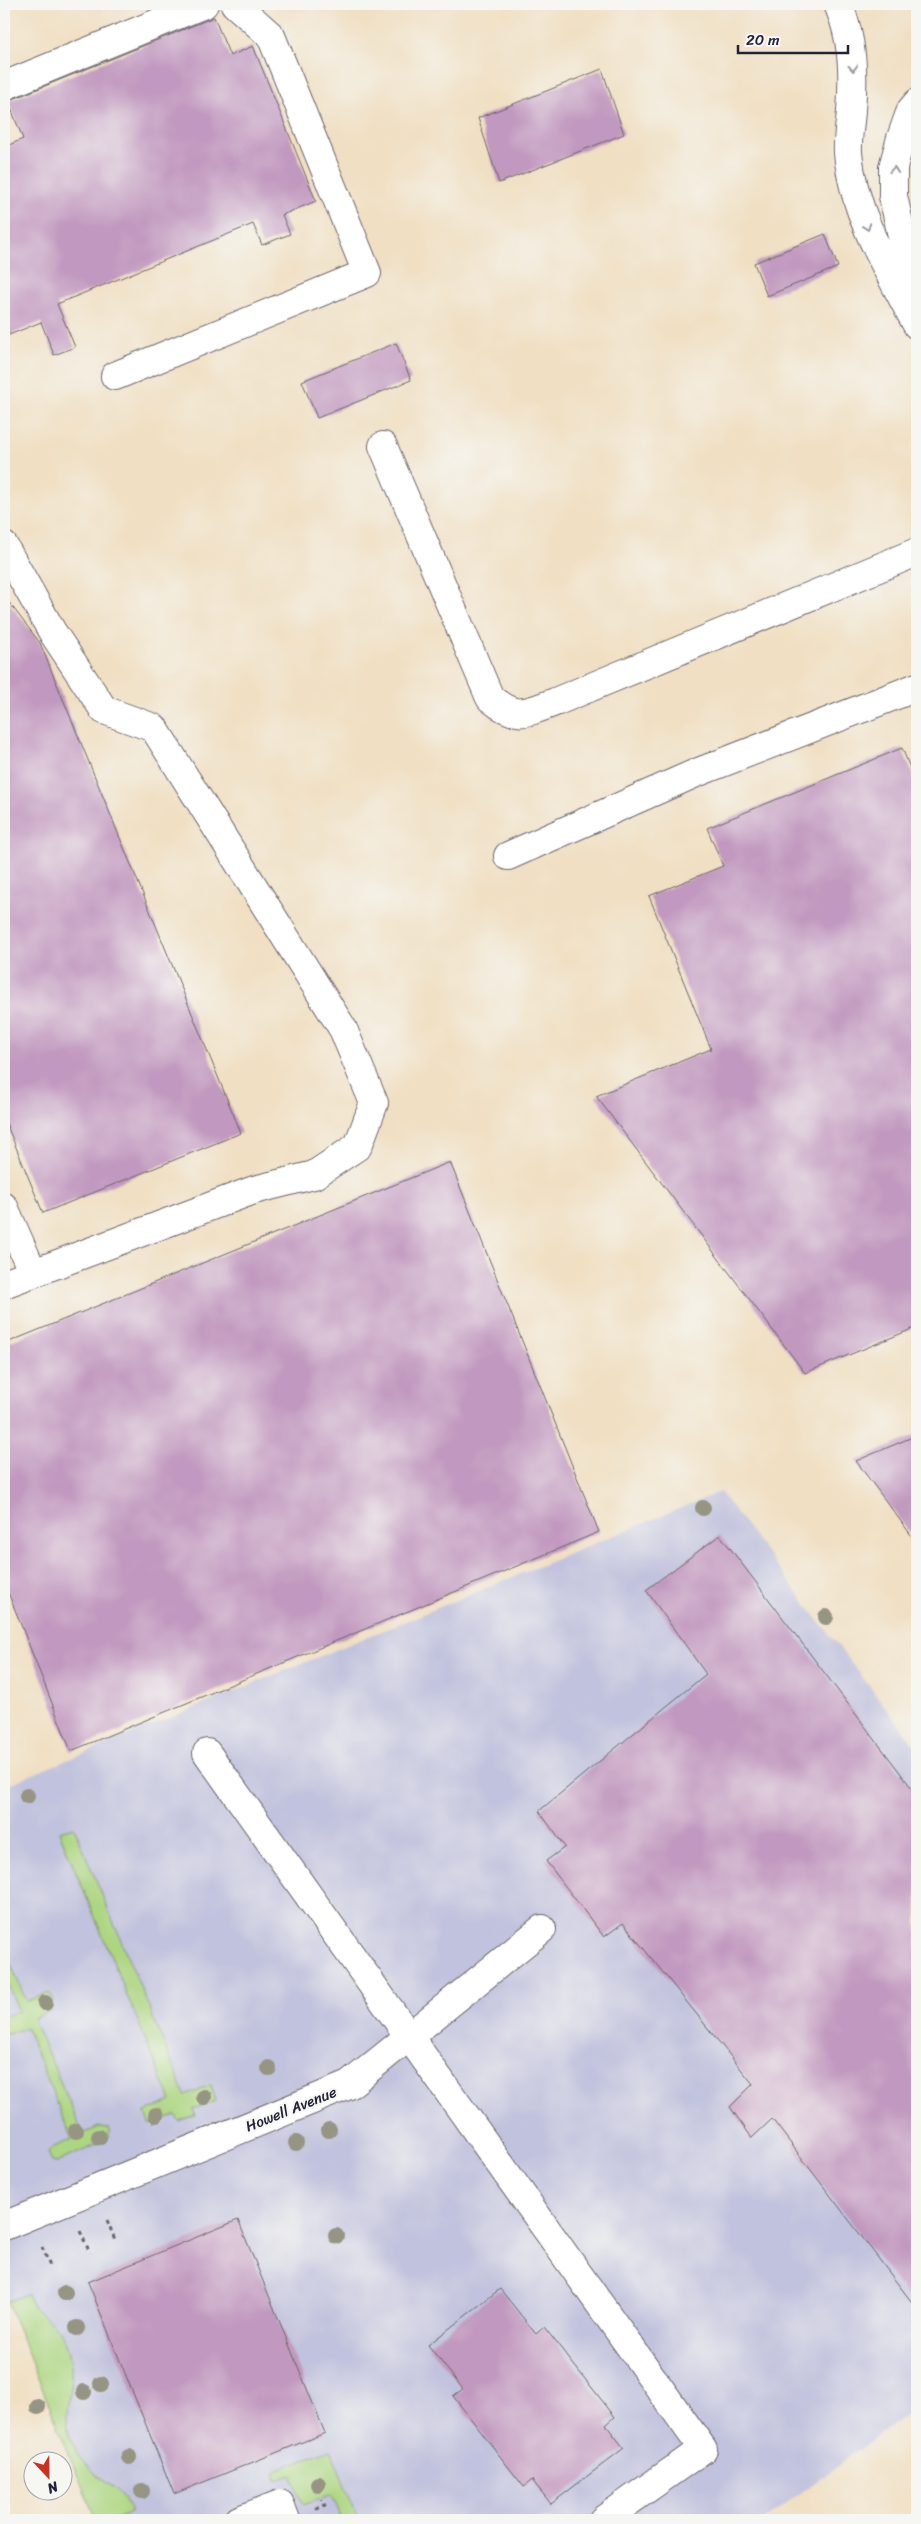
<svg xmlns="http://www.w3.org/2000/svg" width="921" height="2524" font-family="Sriracha,sans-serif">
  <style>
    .industrial { fill: #c1c2dd }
    .green { fill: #add681; stroke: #687c5e }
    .building { fill: #c198bf }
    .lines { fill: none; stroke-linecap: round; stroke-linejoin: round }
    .minor-casing { stroke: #6a646a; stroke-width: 30 }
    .path { stroke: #6a646a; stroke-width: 3; stroke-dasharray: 4 4; stroke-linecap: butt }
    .minor { stroke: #fff; stroke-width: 28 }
    .tree { fill: #969583 }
    .oneway { stroke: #9c9ca7 }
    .labels { text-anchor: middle; stroke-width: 4.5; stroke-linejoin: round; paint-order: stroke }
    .street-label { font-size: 15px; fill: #22223b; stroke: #f6f6f2 }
  </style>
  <rect width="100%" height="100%" fill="#f6f6f2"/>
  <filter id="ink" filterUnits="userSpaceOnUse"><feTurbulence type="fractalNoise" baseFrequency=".02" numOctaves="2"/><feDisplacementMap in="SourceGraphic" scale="10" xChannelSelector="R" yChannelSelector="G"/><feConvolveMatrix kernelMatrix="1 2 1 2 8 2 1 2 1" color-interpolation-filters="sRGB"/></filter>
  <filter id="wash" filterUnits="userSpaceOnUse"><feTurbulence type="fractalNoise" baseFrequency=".0096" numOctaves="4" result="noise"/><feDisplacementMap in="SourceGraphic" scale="20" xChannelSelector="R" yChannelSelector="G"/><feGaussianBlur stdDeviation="1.12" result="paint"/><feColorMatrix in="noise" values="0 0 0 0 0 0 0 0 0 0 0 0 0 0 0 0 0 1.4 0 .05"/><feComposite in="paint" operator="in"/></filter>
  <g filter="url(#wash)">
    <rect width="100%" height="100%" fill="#f0dfc2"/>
    <path class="industrial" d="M 720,1492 L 917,1748 L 917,2407 L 764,2520 L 96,2520 L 4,2294 L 4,1786 Z"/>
    <g class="green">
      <path d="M 74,1827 L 185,2095 L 211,2085 L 216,2101 L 193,2109 L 195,2115 L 179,2121 L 176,2115 L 149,2124 L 145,2112 L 171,2101 L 59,1831 Z"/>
      <path d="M 4,1947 L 26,2001 L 49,1993 L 53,1999 L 51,2010 L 33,2019 L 83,2134 L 99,2127 L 109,2128 L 109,2137 L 103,2142 L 57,2162 L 52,2161 L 48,2153 L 52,2148 L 72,2139 L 26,2028 L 4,2035 L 4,2016 L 19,2011 L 4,1976 Z"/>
      <path d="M 27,2294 C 34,2313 43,2312 54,2325 C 63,2335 68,2346 70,2359 C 76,2389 57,2420 75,2448 C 79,2456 87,2466 93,2472 C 112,2490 121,2485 131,2513 L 113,2520 L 96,2520 L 7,2302 Z"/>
      <path d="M 330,2449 L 359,2520 L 342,2520 L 332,2494 L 304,2505 L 291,2475 L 277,2480 L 274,2471 Z"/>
    </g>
    <g id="blocks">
      <g class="building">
        <path d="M 214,17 L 230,56 L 253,46 L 316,201 L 282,215 L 290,234 L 262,245 L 253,224 L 57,304 L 75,347 L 54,355 L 41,322 L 9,335 L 4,322 L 4,147 L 23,139 L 8,101 Z"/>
        <path d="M 602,69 L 624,134 L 499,183 L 478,118 Z"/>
        <path d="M 825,234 L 838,267 L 767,296 L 754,263 Z"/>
        <path d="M 396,343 L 411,380 L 317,418 L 302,381 Z"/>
        <path d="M 4,596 L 40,643 L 241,1133 L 43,1213 L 6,1123 L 4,1124 Z"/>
        <path d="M 902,748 L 917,785 L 917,1327 L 805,1373 L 596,1096 L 711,1049 L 649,896 L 723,866 L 707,828 Z"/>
        <path d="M 450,1162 L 599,1532 L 71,1751 L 4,1582 L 4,1344 Z"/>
        <path d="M 917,1435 L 917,1543 L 856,1461 Z"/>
        <path d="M 720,1535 L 917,1795 L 917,2309 L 772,2119 L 752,2138 L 730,2107 L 753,2084 L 623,1923 L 604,1937 L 546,1861 L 565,1847 L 539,1811 L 706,1674 L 646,1590 Z"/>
        <path d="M 238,2220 L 325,2433 L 174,2494 L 88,2282 Z"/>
        <path d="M 500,2289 L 536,2334 L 544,2327 L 615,2417 L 606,2425 L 624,2448 L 551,2504 L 532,2480 L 524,2487 L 453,2396 L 463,2389 L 428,2345 Z"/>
      </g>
    </g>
  </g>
  <g filter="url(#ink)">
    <use href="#blocks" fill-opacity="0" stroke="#6a646a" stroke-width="1"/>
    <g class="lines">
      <defs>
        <g id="minor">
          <path d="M 838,4 C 853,39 854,73 851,111 C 850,125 847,140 848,153 C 854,216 888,270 917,325"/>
          <path d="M 4,86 L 204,4"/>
          <path d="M 917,103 L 911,110 L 901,138 L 893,167 L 893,196 L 917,303"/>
          <path d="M 115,376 L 367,273 L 271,36 L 235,4"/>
          <path d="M 383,446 L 490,698 C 516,720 526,713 555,702 L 917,552"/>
          <path d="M 4,546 L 53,633 L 104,710 L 154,728 L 343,1029 L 374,1103 L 358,1146 L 314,1175 L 254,1190 L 4,1284"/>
          <path d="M 508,856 L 696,773 L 917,687"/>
          <path d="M 4,1207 L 33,1273"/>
          <path d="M 207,1753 L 703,2449 L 603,2520"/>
          <path d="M 4,2226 L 349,2085 L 542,1929"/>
          <path d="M 239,2520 L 280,2504 L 286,2520"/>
        </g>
      </defs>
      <use href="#minor" class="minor-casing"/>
      <g class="path">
        <path d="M 107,2220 L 116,2242"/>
        <path d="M 80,2231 L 90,2253"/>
        <path d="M 42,2247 L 51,2269"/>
        <path d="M 316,2509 L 325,2506 L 322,2499"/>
      </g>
      <use href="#minor" class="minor"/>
    </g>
    <g class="tree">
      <circle cx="703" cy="1508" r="8"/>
      <circle cx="826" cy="1617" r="8"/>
      <circle cx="27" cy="1796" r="8"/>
      <circle cx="45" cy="2003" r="8"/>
      <circle cx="269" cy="2068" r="8"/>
      <circle cx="204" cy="2097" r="8"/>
      <circle cx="156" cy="2115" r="8"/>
      <circle cx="329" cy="2130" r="8"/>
      <circle cx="76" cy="2131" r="8"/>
      <circle cx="99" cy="2137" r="8"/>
      <circle cx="296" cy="2143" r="8"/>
      <circle cx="336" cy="2236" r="8"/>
      <circle cx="65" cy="2293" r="8"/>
      <circle cx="77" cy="2328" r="8"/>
      <circle cx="101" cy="2384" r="8"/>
      <circle cx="84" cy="2392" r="8"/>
      <circle cx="38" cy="2407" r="8"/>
      <circle cx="129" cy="2457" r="8"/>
      <circle cx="318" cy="2484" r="8"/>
      <circle cx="142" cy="2491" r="8"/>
    </g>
    <defs><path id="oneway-chevron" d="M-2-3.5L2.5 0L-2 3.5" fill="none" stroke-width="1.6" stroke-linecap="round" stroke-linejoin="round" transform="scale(1.25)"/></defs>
    <g class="oneway">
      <use href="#oneway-chevron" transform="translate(853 68) rotate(87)"/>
      <use href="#oneway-chevron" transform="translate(894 170) rotate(-85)"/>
      <use href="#oneway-chevron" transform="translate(867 227) rotate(70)"/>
    </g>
  </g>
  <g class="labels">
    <g class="street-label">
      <text transform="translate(291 2109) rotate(-22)" y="5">Howell Avenue</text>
    </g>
  </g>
  <rect width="921" height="2524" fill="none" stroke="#f6f6f2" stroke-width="20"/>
  <g transform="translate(48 2476) rotate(158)"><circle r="24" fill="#f6f6f2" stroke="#a1a1a9"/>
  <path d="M0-4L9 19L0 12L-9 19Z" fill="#c8321e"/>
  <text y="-8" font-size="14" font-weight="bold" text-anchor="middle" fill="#22223b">N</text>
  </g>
  <path d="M738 45v8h110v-8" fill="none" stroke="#22223b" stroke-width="2.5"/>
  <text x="746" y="45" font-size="15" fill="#22223b" stroke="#f6f6f2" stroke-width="4" paint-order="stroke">20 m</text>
</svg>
